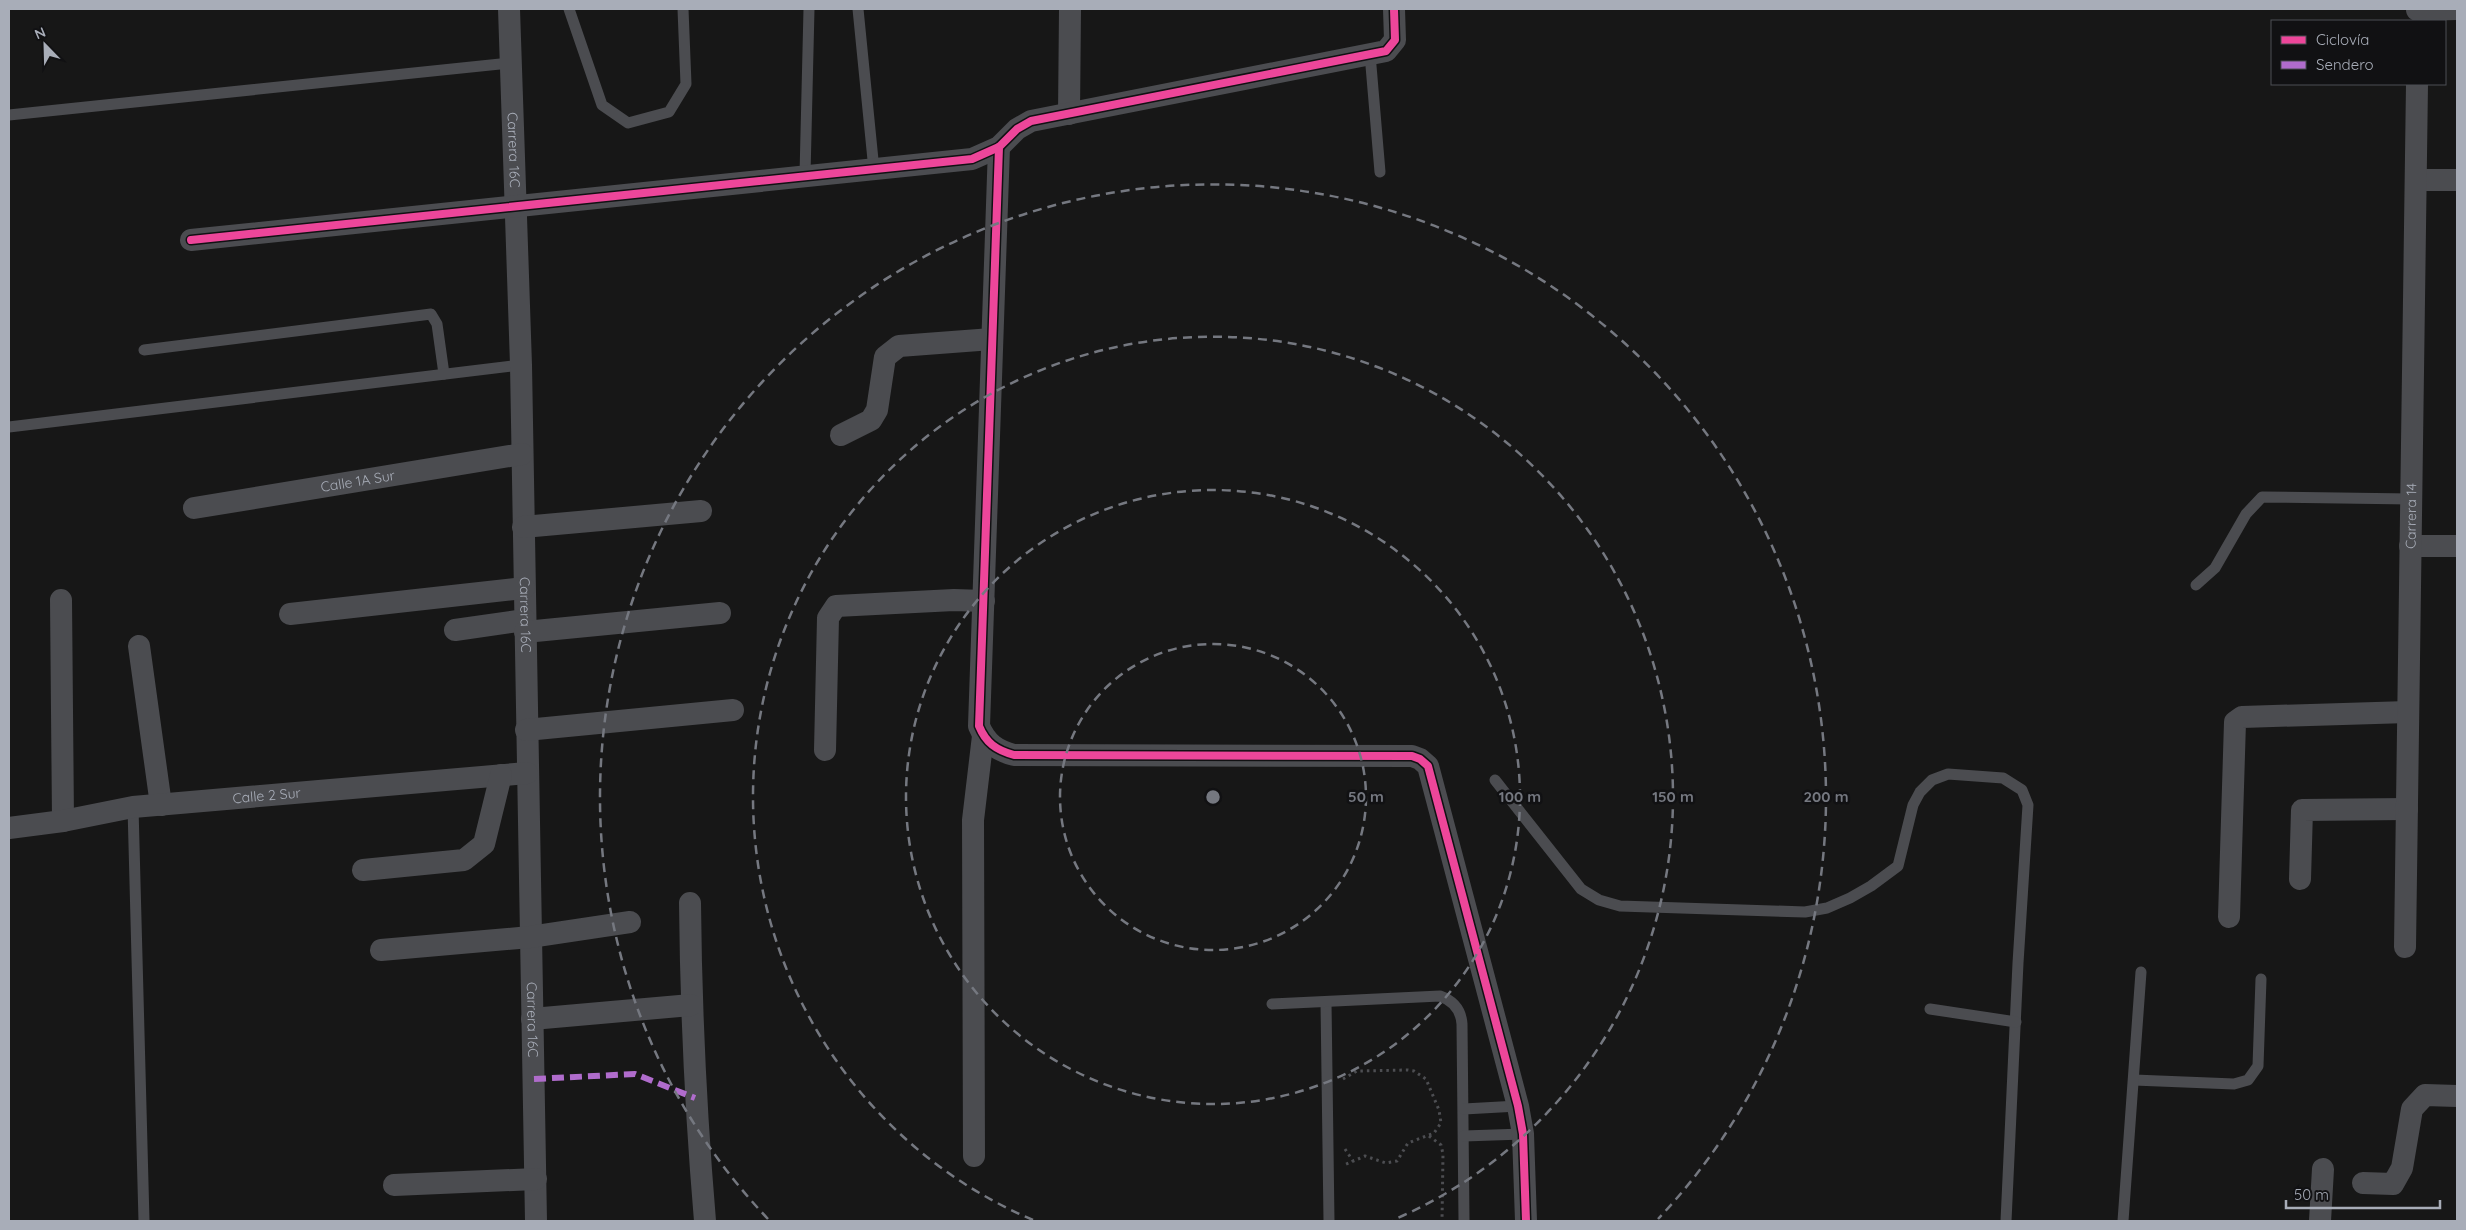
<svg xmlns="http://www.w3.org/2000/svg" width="2466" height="1230" font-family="Quicksand,sans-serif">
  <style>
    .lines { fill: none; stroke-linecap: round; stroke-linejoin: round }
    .path { stroke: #4d4e52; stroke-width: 3; stroke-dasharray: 2.5 4; stroke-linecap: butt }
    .service { stroke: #4b4c50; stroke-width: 11 }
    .minor { stroke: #4b4c50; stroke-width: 22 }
    .quiet { stroke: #b06ccc; stroke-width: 6; stroke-dasharray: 12 6; stroke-linecap: butt }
    .cycleway-casing { stroke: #111113; stroke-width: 11 }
    .cycleway { stroke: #ed469a; stroke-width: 8 }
    .ring { fill: none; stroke: #757880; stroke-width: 2.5; stroke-dasharray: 9 6 }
    .labels { text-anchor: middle; stroke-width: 5; stroke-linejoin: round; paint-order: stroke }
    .street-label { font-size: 14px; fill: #a8adb8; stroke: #111113 }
    .centre { fill: #757880; stroke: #111113; stroke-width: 2.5 }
    .ring-label { font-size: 15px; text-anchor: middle; font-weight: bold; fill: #757880; stroke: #111113; stroke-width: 5; stroke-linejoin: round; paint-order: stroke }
  </style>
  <rect width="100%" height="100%" fill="#171717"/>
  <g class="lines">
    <g class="path">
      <path d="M 1343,1079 L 1357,1071 L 1408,1070 L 1414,1071 L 1426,1079 L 1439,1110 L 1441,1123 L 1434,1133 L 1408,1143 L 1397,1161 L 1386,1163 L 1365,1156 L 1344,1165"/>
      <path d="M 1429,1136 L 1441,1145 L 1443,1154 L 1442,1221"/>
      <path d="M 1345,1149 L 1353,1161"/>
    </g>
    <g class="service">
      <path d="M 569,9 L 602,105 L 628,123 L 669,112 L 686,84 L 683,9"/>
      <path d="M 858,9 L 874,170"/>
      <path d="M 1370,54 L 1380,172"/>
      <path d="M 9,115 L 510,63"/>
      <path d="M 805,175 L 809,9"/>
      <path d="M 144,350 L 431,314 L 437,324 L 444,374"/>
      <path d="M 9,427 L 521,365"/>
      <path d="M 2196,585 L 2215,568 L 2246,514 L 2262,497 L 2411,499"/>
      <path d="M 1495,780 L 1581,889 L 1599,900 L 1620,906 L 1805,912 L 1827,908 L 1850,898 L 1871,886 L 1898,866 L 1913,805 L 1920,792 L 1932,780 L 1948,774 L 2003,778 L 2022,790 L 2028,805 L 2018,963 L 2006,1221"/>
      <path d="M 133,807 L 144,1221"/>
      <path d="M 1326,1002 L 1329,1221"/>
      <path d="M 1272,1004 L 1440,996 C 1454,1001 1461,1010 1462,1024 L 1464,1221"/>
      <path d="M 1930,1009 L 2016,1022"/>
      <path d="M 2134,1080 L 2234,1084 L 2248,1080 L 2258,1066 L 2261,979"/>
      <path d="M 1464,1109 L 1518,1106"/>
      <path d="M 1464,1136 L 1523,1134"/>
      <path d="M 2123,1221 L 2141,972"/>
    </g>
    <g class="minor">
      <path id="s1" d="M 509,9 L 521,365 L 536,1221"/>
      <path d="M 2417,10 L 2457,9"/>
      <path d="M 1069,114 L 1070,9"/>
      <path d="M 999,147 L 979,726 C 986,743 996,750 1014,755 L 1412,756 L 1420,759 L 1428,766 L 1518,1106 L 1523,1134 L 1526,1221"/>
      <path d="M 2416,180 L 2457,180"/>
      <path d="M 191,240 L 972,159 L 999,147 L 1017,129 L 1031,121 L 1386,51 L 1395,40 L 1394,9"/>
      <path d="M 841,435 L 871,420 L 877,410 L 885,357 L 899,346 L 992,339"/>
      <path id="s2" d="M 194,508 L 522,454"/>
      <path d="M 523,527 L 701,511"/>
      <path d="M 2410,546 L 2457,546"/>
      <path d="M 61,600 L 63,821"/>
      <path d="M 290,614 L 524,588"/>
      <path d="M 455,630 L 525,620"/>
      <path d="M 525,632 L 720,613"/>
      <path d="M 139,646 L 161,805"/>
      <path d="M 526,730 L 733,710"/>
      <path d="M 825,750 L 828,618 L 836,606 L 954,600 L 984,601"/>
      <path id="s3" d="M 9,828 L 63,821 L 133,807 L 527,773"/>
      <path d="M 363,870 L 464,860 L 484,844 L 501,775"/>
      <path d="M 2300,879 L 2302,810 L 2407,809"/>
      <path d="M 690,903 C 691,1010 696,1115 705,1221"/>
      <path d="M 2229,917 L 2235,722 L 2242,717 L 2408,712"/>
      <path id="s4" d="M 2405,947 L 2417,84"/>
      <path d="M 381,950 L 530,937 L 630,922"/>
      <path d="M 532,1019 L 691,1005"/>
      <path d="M 974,1156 L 973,820 L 983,736"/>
      <path d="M 2363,1183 L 2393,1184 L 2402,1168 L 2412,1109 L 2425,1095 L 2457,1096"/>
      <path d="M 394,1185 L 536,1179"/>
      <path d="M 2320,1221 L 2323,1169"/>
    </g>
    <path class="quiet" d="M 534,1079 L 635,1074 L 695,1098"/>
    <defs>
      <g id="cycleway">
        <path d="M 999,147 L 979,726 C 986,743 996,750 1014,755 L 1412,756 L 1420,759 L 1428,766 L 1518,1106 L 1523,1134 L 1526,1221"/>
        <path d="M 191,240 L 972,159 L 999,147 L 1017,129 L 1031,121 L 1386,51 L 1395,40 L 1394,9"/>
      </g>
    </defs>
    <use href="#cycleway" class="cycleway-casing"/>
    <use href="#cycleway" class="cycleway"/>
  </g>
  <g class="ring">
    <circle cx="1213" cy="797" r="153"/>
    <circle cx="1213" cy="797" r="307"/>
    <path d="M1033 1220A460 460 0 1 1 1393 1220"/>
    <path d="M768 1219A613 613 0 1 1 1658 1219"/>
  </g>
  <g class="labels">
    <g class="street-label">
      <text dy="5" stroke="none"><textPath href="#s1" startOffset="141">Carrera 16C</textPath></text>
      <text dy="5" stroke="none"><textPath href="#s2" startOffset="166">Calle 1A Sur</textPath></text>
      <text dy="5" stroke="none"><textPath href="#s4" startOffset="431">Carrera 14</textPath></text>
      <text dy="5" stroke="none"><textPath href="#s1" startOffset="606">Carrera 16C</textPath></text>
      <text dy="5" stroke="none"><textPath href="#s3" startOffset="260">Calle 2 Sur</textPath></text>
      <text dy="5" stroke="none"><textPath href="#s1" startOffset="1011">Carrera 16C</textPath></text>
    </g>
  </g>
  <circle cx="1213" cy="797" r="8" class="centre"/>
  <g class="ring-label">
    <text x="1366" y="802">50 m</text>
    <text x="1520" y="802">100 m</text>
    <text x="1673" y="802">150 m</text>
    <text x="1826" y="802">200 m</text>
  </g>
  <rect width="2466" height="1230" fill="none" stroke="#a8adb8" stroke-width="20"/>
  <rect x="2271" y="20" width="175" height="65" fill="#111113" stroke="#4d4f55"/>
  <rect x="2281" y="36" width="25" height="8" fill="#ed469a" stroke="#4d4f55"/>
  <text x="2316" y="45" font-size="15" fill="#a8adb8">Ciclovía</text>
  <rect x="2281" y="61" width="25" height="8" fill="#b06ccc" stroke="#4d4f55"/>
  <text x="2316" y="70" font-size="15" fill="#a8adb8">Sendero</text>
  <g transform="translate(45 45) rotate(337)" stroke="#111113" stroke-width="4" paint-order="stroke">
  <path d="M0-4L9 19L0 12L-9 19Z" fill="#a8adb8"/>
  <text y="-8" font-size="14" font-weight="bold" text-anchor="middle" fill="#a8adb8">N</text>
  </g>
  <path d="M2286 1200v8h154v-8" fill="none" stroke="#a8adb8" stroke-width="2.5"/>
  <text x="2294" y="1200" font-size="15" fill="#a8adb8" stroke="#111113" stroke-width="4" paint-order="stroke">50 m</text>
</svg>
